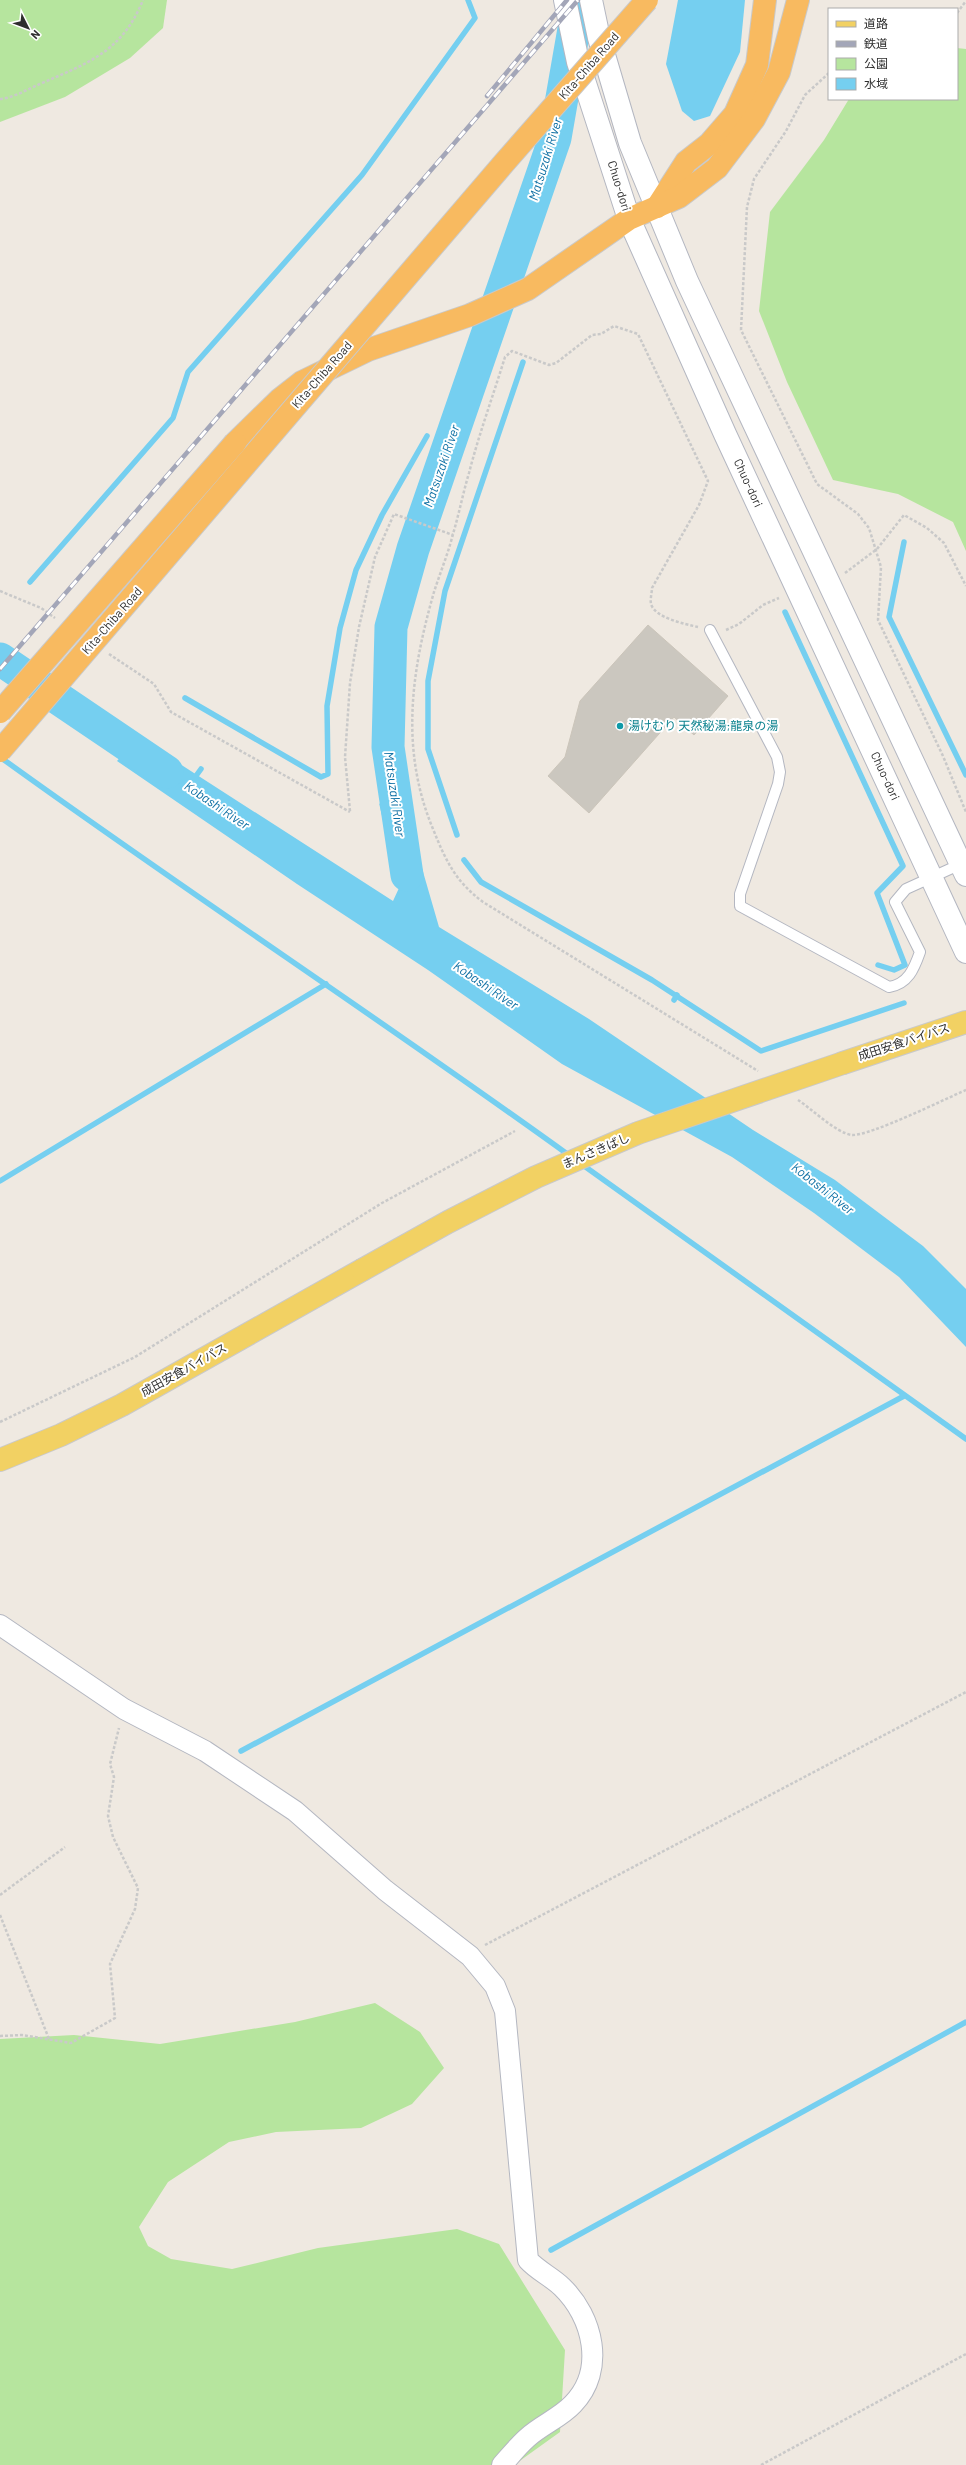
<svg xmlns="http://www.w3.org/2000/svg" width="966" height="2465" font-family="Barlow,'Noto Sans JP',sans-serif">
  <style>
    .green { fill: #b6e59e }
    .water { fill: #75cff0 }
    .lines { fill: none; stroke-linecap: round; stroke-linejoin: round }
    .stream { stroke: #75cff0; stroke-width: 5.5 }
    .river { stroke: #75cff0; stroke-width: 33 }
    .building { fill: #cbc7bf; stroke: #cbc5ba }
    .service-casing { stroke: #b4b7c1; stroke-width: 12 }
    .minor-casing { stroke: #b4b7c1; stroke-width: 22 }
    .tertiary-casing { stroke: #b4b7c1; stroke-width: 24 }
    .primary-casing { stroke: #c9c9c9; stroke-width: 24 }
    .trunk-casing { stroke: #c9c9c9; stroke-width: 24 }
    .path { stroke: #c9c9c9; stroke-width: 2.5; stroke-dasharray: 3 2; stroke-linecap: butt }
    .service { stroke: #fff; stroke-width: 10 }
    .minor { stroke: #fff; stroke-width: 20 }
    .tertiary { stroke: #fff; stroke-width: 22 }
    .primary { stroke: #f2d163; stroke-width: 22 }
    .trunk { stroke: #f8ba60; stroke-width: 22 }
    .rail-casing { stroke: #a3a6b8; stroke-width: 4.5 }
    .rail { stroke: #fff; stroke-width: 3; stroke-dasharray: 9; stroke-linecap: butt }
    .primary-bridge-casing { stroke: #c9c9c9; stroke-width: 24; stroke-linecap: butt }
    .trunk-bridge-casing { stroke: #c9c9c9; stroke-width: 24; stroke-linecap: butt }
    .primary-bridge { stroke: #f2d163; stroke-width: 22 }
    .trunk-bridge { stroke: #f8ba60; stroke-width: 22 }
    .culture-dot { fill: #0f9aa8; stroke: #fff; stroke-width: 1.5 }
    .labels { text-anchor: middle; stroke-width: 4; stroke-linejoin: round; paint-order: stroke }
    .street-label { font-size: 12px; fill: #2e2e2e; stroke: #fff }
    .culture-label { font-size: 12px; fill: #0d838f; stroke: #fff; text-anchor: start }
    .water-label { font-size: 13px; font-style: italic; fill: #0d6fa3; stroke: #fff }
  </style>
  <rect width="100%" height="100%" fill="#efe9e1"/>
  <g class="green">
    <path d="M 0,0 L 167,0 L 163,28 L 130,58 L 65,97 L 0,122 Z"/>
    <path d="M 957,48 L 966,49 L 966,551 L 953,522 L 898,494 L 833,480 L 787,382 L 759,311 L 770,212 L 824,140 L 849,99 L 957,99 Z"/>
    <path d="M 375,2003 L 420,2032 L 444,2068 L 412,2104 L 361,2128 L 276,2132 L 229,2142 L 168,2182 L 139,2227 L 148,2246 L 171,2259 L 232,2269 L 318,2248 L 457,2229 L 499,2244 L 565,2350 L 560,2432 L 514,2465 L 0,2465 L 0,2039 L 74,2035 L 160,2044 L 295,2022 Z"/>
  </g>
  <g class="water">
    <path d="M 678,0 L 745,0 L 740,52 L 710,116 L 694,121 L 682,111 L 666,64 Z"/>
    <path d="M 138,737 L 393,901 L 399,888 L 379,803 L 417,851 L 439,927 L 589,1019 L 753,1130 L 835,1180 L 923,1246 L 966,1289 L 966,1347 L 899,1277 L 814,1213 L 732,1157 L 562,1064 L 428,970 L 297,884 L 117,761 Z"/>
  </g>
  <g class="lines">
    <g class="stream">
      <path d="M 904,542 L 889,617 L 966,775"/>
      <path d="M 30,582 L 173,418 L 188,372 L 362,175 L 475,18 L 468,0"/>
      <path d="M 785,612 L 903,866 L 877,893 L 905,965 L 894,970 L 878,965"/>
      <path d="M 185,698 L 321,777 L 328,774 L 327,706 L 340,628 L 356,570 L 382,515 L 427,436"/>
      <path d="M 0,757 C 188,893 382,1020 570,1156"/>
      <path d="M 193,780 L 201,769"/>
      <path d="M 457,835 L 428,749 L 428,681 L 445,591 L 523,362"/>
      <path d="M 464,860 L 481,882 L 652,980 L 761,1051 L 904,1003"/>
      <path d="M 674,1000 L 677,995"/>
      <path d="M 580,1163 L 966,1439"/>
      <path d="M 0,1181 L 326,984"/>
      <path d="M 241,1751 L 904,1396"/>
      <path d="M 551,2250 L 966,2022"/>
    </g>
    <g class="river">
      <path d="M 0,659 L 167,772"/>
      <path d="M 407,875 L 388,747 L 391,627 L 413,549 L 555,138 L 575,23 L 581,0"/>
    </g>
  </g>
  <path class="building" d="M 648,625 L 728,696 L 694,735 L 674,717 L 589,813 L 548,776 L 565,757 L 580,701 Z"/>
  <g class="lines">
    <defs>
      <path id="service" d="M 710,630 L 777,757 L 780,772 L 778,784 L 740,894 L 740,906 L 889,987 C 908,984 914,969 920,952 L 895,902 L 906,889 L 961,864"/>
      <path id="minor" d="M 0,1625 L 124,1709 L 205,1751 L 295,1811 L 385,1890 L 470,1956 L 495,1986 L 505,2011 L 528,2260 C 538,2271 552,2277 562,2287 C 593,2317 606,2370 573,2404 C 560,2418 541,2425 527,2438 C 518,2446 510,2456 502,2465"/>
      <g id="tertiary">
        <path d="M 565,0 L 578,62 L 629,219 L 725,434 L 966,952"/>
        <path d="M 591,0 L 599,38 L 630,143 L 687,281 L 966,875"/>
      </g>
      <g id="primary">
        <path d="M 843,1063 L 966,1022"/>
        <path d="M 0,1460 L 61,1435 L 122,1405 L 362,1270"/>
      </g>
      <g id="trunk">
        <path d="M 657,207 L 686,162 L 709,144 L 735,114 L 757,65 L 765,0"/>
        <path d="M 235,443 L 279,400 L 302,382 L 368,350 L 470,315 L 528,289 L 629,219 L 679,197 L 717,168 L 754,119 L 779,72 L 798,0"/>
      </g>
    </defs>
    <use href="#service" class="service-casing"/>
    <use href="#minor" class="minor-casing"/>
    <use href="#tertiary" class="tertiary-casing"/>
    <use href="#primary" class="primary-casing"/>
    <use href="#trunk" class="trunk-casing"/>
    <g class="path">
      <path d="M 957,13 L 966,1"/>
      <path d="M 829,73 L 805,95 L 786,131 L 754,179 L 747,207 L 741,330 L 817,484 L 858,514 L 869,528 L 881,567 L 878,620 L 943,756 L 966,812"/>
      <path d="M 0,99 C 13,98 28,89 40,84 C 88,63 122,52 143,0"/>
      <path d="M 845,573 L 877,549 L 904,515 L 927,528 L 944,543 L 966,586"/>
      <path d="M 0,591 L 41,608 L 55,618"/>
      <path d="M 698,627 C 685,624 655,618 651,604 C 650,599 652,592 652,588 L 699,505 L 708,481 L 638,334 L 614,326 L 601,334 L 592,335 L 556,363 L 549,365 L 512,351 L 505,357 C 493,396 479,434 469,473 C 463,493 459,514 453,534 C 448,554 440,573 434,592 C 411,672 400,750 433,829 C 446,861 455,881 483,902 L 758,1071"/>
      <path d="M 726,630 L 739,624 L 763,605 L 779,598"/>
      <path d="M 109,654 L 154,684 L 171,712 L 350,812"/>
      <path d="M 350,811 L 345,757 L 350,683 L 359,627 L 375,557 L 394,514 L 453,535"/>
      <path d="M 798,1100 C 812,1109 836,1133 852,1135 C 870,1136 945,1099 966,1090"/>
      <path d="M 0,1422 L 135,1357 L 382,1203 L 515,1131"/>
      <path d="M 0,1895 L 65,1847"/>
      <path d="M 0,1915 L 49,2039"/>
      <path d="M 485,1945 L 966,1692"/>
      <path d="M 0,2036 L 22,2035 L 71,2043 L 115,2018 L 110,1964 L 135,1909 L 138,1888 L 113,1837 L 108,1816 L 114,1777 L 110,1764 L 119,1728"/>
      <path d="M 761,2465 L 966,2354"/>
    </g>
    <use href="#service" class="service"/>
    <use href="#minor" class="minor"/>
    <use href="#tertiary" class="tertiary"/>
    <use href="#primary" class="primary"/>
    <use href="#trunk" class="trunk"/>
    <defs>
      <g id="rail">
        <path d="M 487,96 L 567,0"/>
        <path d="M 0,669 L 578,0"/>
      </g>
    </defs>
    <use href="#rail" class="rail-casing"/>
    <use href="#rail" class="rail"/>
    <defs>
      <path id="primary-bridge" d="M 362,1270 L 448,1222 L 536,1177 L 638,1133 L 843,1063"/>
      <g id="trunk-bridge">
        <path d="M 0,712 L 235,443"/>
        <path d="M 0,751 L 504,163 L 647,0"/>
      </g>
    </defs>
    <use href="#primary-bridge" class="primary-bridge-casing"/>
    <use href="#trunk-bridge" class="trunk-bridge-casing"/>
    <use href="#primary-bridge" class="primary-bridge"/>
    <use href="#trunk-bridge" class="trunk-bridge"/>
  </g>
  <circle class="culture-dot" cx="620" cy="726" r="4"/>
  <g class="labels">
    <g class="street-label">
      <text transform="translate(589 66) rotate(-49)" y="4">Kita-Chiba Road</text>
      <text transform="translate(619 186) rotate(73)" y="4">Chuo-dori</text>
      <text transform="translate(322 375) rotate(-49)" y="4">Kita-Chiba Road</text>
      <text transform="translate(748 483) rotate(65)" y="4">Chuo-dori</text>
      <text transform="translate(112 621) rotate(-49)" y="4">Kita-Chiba Road</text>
      <text transform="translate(885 776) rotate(65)" y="4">Chuo-dori</text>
      <text transform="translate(904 1042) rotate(-18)" y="4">成田安食バイパス</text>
      <text transform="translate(596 1151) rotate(-23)" y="4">まんさきばし</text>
      <text transform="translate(184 1370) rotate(-29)" y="4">成田安食バイパス</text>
    </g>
    <g class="culture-label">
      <text x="628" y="730">湯けむり 天然秘湯;龍泉の湯</text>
    </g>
    <g class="water-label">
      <text transform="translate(545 159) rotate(-73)" y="5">Matsuzaki River</text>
      <text transform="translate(441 466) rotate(-71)" y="5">Matsuzaki River</text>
      <text transform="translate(395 794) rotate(82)" y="5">Matsuzaki River</text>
      <text transform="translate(217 805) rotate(34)" y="5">Kobashi River</text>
      <text transform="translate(486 985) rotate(34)" y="5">Kobashi River</text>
      <text transform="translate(823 1188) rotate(38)" y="5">Kobashi River</text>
    </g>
  </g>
  <rect x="828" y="8" width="130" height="92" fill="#ffffff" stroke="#ababab"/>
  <rect x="836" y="21" width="20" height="6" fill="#f2d163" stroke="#ababab"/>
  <text x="864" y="28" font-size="12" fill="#2e2e2e">道路</text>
  <rect x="836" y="41" width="20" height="6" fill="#a3a6b8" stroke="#ababab"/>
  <text x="864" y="48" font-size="12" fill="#2e2e2e">鉄道</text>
  <rect x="836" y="58" width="20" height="12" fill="#b6e59e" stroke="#ababab"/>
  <text x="864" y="68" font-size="12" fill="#2e2e2e">公園</text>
  <rect x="836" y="78" width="20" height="12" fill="#75cff0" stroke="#ababab"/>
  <text x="864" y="88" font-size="12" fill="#2e2e2e">水域</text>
  <g transform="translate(28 28) rotate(132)" stroke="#ffffff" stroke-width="3" paint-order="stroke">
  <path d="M0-3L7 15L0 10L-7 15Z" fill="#2e2e2e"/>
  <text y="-6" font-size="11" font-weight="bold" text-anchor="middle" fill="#2e2e2e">N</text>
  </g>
</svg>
